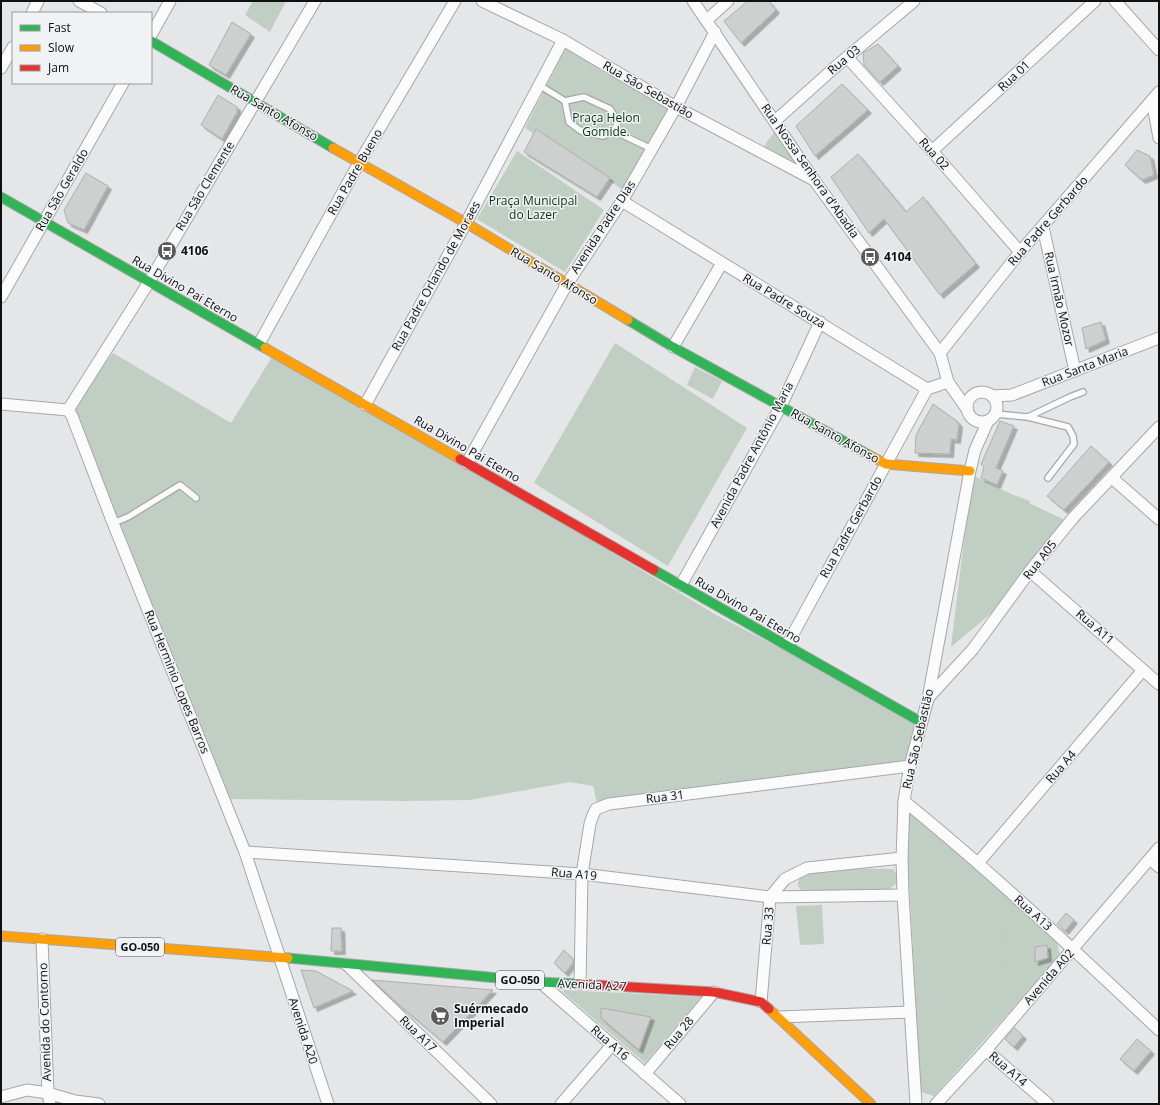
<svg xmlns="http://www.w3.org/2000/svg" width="1160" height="1105" font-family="'Open Sans',sans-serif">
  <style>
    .green { fill: #c1cec3 }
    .building { fill: #cecfcf; stroke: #afaeaf; filter: url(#shadow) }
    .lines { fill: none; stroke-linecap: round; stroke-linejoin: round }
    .lane-casing { stroke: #a6a7a8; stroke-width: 8 }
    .street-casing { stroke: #a6a7a8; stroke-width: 13 }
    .fast-casing { stroke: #a6a7a8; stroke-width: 11 }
    .slow-casing { stroke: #a6a7a8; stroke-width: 11 }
    .jam-casing { stroke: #a6a7a8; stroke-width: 11 }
    .path { stroke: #c7c7c7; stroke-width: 2; stroke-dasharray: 2 3; stroke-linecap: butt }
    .lane { stroke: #fbfbfb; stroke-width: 5.5 }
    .street { stroke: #fbfbfb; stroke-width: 11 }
    .fast { stroke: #30b455; stroke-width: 9 }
    .slow { stroke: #ff9f0a; stroke-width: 9 }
    .jam { stroke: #e5322d; stroke-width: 9 }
    .labels { text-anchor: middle; stroke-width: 3; stroke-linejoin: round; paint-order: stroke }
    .shield { fill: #f1f2f5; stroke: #545455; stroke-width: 1 }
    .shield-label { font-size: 11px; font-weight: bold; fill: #101011 }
    .street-label { font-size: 12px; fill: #101011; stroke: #f1f2f5 }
    .park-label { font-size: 12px; fill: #003612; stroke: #f1f2f5 }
    .poi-label { font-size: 12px; font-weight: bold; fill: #101011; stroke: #f1f2f5; text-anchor: start }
  </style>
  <defs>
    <filter id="shadow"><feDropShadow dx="3.5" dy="3.5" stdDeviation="0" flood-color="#0004"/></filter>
  </defs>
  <rect width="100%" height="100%" fill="#e5e6e7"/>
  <g class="green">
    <path d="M 253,1 L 286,1 L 270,32 L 245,15 Z"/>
    <path d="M 566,48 L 670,109 L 622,189 L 525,128 Z"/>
    <path d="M 777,128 L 800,162 L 795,167 L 762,149 Z"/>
    <path d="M 517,151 L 604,210 L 565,272 L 477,219 Z"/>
    <path d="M 615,343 L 747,428 L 668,566 L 534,483 Z"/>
    <path d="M 113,353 L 231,423 L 272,357 L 466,465 L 718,616 L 782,649 L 915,723 L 908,760 L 597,803 L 593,786 L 570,782 L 470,800 L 405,801 L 228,799 L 76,416 L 72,408 Z"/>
    <path d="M 695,367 L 722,381 L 713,399 L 687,385 Z"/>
    <path d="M 972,475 L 1011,494 L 1030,501 L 1029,503 L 1065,520 L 1006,601 L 951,647 Z"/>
    <path d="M 907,809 L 910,809 L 1057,942 L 1060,956 L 934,1096 L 921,1092 L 907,844 Z"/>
    <path d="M 825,868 L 893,869 L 899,878 L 897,883 L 888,890 L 808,894 C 804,892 800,890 798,886 C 796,874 817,870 825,868 Z"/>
    <path d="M 822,905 L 824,944 L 800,945 L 796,906 Z"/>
    <path d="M 563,990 L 701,997 L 645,1063 L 564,993 Z"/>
  </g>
  <g class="building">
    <path d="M 748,1 L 769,1 L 776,10 L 741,43 L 724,21 Z"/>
    <path d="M 232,22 L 251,34 L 226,75 L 209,65 Z"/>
    <path d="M 878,44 L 898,66 L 880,82 L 864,65 L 863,53 Z"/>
    <path d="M 842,84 L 868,110 L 815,156 L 796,126 Z"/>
    <path d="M 218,95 L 237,107 L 237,112 L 222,139 L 201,125 Z"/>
    <path d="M 536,129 L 610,178 L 597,197 L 524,152 Z"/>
    <path d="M 1137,150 L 1150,156 L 1154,175 L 1142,180 L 1125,165 Z"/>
    <path d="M 858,154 L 906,212 L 923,197 L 976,264 L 940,295 L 884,219 L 869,233 L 831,177 Z"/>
    <path d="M 86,173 L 108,186 L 84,230 L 68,223 L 64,210 Z"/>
    <path d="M 1101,322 L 1106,340 L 1086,349 L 1082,328 Z"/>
    <path d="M 933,404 L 957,421 L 959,424 L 957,440 L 951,439 L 950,454 L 915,453 L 916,435 Z"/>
    <path d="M 1000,421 L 1014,426 L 996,468 L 1003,471 L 997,485 L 981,478 L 984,467 L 981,464 Z"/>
    <path d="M 1091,446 L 1109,462 L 1064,510 L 1047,496 Z"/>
    <path d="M 1066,913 L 1074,920 L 1065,931 L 1057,924 Z"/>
    <path d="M 332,928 L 341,928 L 342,951 L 331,951 Z"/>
    <path d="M 1047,945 L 1048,958 L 1035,962 L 1035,947 Z"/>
    <path d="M 564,950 L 573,959 L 573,963 L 565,973 L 554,963 Z"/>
    <path d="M 301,970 L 316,971 L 353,991 L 314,1008 Z"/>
    <path d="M 372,980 L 493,990 L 443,1042 L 397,1003 Z"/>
    <path d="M 601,1008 L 651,1017 L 639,1050 L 601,1018 Z"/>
    <path d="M 1015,1028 L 1023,1036 L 1014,1047 L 1005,1039 Z"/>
    <path d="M 1137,1039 L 1151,1051 L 1134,1071 L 1120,1059 Z"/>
  </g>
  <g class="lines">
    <defs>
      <g id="lane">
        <path d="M 539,85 L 565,101 L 569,122 L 581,131 L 603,136 L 614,131 L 618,122 L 610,109 L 584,97 L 565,101"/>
        <path d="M 614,131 L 652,149"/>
        <path d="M 995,414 L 1028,417 L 1068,427 L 1073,436 L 1074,444 L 1048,478"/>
        <path d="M 1028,417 L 1070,397 L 1083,392"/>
        <path d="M 113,523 L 128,517 L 180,485 L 196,498"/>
      </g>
      <g id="street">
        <path d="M 79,1 L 101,13"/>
        <path d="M 482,1 L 563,40 L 676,107 L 812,179"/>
        <path d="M 693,1 L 814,180 L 940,353 L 948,382 L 967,409"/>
        <path d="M 1115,1 L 1159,50"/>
        <path d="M 32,13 L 38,1"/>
        <path d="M 707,20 L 728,1"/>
        <path d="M 151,35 L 170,1"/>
        <path d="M 847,57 L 932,151 L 1020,252"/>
        <path d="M 1,68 L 13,47"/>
        <path d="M 1152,100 L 1159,138"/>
        <path d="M 775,121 L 833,69 L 914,1"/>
        <path d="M 932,151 L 1095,1"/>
        <path d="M 622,201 L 927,389 L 948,382"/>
        <path d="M 1043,227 L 1075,371"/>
        <path d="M 1,297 L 123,83"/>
        <path d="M 259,344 L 359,163 L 455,1"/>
        <path d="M 673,347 L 722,263"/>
        <path d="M 940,353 L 1020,252 L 1159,92"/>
        <circle cx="982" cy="407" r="15"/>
        <path d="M 992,396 L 1012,395 L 1159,338"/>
        <path d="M 1,404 L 68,410"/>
        <path d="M 365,405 L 466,223 L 563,40"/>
        <path d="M 68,410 L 72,416 L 113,523 L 245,852 L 328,1104"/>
        <path d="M 68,410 L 149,282 L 315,1"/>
        <path d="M 467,463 L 567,284 L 622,201 L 676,107 L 715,32"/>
        <path d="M 1112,478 L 1159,519"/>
        <path d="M 1030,571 L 1159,684"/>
        <path d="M 681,585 L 781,406 L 820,322"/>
        <path d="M 787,645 L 927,389"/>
        <path d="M 928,698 L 973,649 L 1030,571 L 1073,518 L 1159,427"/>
        <path d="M 904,801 C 993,873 1076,952 1159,1030"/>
        <path d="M 245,852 L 582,874 L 770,897 L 903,895"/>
        <path d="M 1150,859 L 1159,867"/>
        <path d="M 978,863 L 1143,670"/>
        <path d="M 42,939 L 48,1093 L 50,1104"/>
        <path d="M 346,964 L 491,1104"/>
        <path d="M 540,982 L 680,1104"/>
        <path d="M 580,984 L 582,874 L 590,824 L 593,815 L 596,809 L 609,804 L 910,766"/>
        <path d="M 761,1002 L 770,897 L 785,879 L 807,868 L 902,858"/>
        <path d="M 779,1017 L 910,1012"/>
        <path d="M 986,1050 L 1048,1104"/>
        <path d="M 645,1074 L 714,992"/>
        <path d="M 1,1097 L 27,1090 L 48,1093 L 75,1101 L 99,1104"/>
        <path d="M 561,1104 L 612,1045"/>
        <path d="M 916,1104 L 903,895 L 902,858 L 904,801 L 910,766 L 928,699 L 970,471 L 975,450 L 988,421"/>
        <path d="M 936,1104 L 986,1050 L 1159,848"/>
      </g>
      <g id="fast">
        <path d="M 151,41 L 333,148"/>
        <path d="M 1,197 L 265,348"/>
        <path d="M 628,320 L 673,347 L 869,455"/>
        <path d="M 654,570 L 921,722"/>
        <path d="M 288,958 L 540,982 L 579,984"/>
      </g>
      <g id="slow">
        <path d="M 333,148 L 466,223 L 628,320"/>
        <path d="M 265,348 L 460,459"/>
        <path d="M 869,455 L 886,464 L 970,471"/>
        <path d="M 1,936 L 288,958"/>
        <path d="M 769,1009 L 871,1104"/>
      </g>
      <g id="jam">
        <path d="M 460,459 L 654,570"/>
        <path d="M 579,984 L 714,992 L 761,1002 L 769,1009"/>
      </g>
    </defs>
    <use href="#lane" class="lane-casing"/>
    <use href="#street" class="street-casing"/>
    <use href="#fast" class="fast-casing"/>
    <use href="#slow" class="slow-casing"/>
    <use href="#jam" class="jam-casing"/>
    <g class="path">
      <path d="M 1016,914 L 1006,924 L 1002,950 L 1007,977 L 1017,997"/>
      <path d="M 915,919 L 938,920 L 957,919 L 1003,913 L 1013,911"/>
      <path d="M 915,923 C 929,925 933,926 942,937 C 964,962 946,996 921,1011"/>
      <path d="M 922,1015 L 942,1002 L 956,1001 L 967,997 L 1002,993 L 1008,994 L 1014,1000"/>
    </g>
    <use href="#lane" class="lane"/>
    <use href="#street" class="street"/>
    <use href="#fast" class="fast"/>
    <use href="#slow" class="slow"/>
    <use href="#jam" class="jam"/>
  </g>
  <defs>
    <symbol id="bus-disc" viewBox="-11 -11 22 22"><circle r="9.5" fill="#5b5b5c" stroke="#f1f2f5"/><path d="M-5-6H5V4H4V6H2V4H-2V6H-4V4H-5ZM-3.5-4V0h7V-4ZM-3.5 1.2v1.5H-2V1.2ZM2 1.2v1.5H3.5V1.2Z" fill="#fff"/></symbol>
    <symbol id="supermarket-disc" viewBox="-11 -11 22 22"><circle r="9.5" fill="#5b5b5c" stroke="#f1f2f5"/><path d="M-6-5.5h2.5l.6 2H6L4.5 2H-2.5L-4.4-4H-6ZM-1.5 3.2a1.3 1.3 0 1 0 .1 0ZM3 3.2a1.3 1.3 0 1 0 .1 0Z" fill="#fff"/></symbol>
  </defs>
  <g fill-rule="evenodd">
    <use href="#bus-disc" x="156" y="240" width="22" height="22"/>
    <use href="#bus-disc" x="859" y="246" width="22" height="22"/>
    <use href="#supermarket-disc" x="429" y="1005" width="22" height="22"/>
  </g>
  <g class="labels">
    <g class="shield">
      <rect x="116" y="938" width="48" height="18" rx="3"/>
      <rect x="496" y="971" width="48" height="18" rx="3"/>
    </g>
    <g class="shield-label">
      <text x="140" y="951">GO-050</text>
      <text x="520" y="984">GO-050</text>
    </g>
    <g class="street-label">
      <text transform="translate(844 60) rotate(-40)" y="4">Rua 03</text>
      <text transform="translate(1014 76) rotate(-43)" y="4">Rua 01</text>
      <text transform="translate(648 90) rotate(30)" y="4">Rua São Sebastião</text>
      <text transform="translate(274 113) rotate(30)" y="4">Rua Santo Afonso</text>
      <text transform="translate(934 154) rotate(48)" y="4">Rua 02</text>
      <text transform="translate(810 171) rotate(55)" y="4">Rua Nossa Senhora d'Abadia</text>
      <text transform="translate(355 172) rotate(-60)" y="4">Rua Padre Bueno</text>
      <text transform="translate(205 186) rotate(-59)" y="4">Rua São Clemente</text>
      <text transform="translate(62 190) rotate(-60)" y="4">Rua São Geraldo</text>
      <text transform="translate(1048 221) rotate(-49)" y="4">Rua Padre Gerbardo</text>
      <text transform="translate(603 227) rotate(-57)" y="4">Avenida Padre Dias</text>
      <text transform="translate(436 276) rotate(-61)" y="4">Rua Padre Orlando de Moraes</text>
      <text transform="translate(554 276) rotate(31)" y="4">Rua Santo Afonso</text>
      <text transform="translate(185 289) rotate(30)" y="4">Rua Divino Pai Eterno</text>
      <text transform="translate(1059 299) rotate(77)" y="4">Rua Irmão Mozor</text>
      <text transform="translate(784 301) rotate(31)" y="4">Rua Padre Souza</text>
      <text transform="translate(1085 367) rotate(-21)" y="4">Rua Santa Maria</text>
      <text transform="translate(835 436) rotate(29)" y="4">Rua Santo Afonso</text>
      <text transform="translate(467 449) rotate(30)" y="4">Rua Divino Pai Eterno</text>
      <text transform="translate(752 455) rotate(-62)" y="4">Avenida Padre Antônio Maria</text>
      <text transform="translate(851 527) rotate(-61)" y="4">Rua Padre Gerbardo</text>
      <text transform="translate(1040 560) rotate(-52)" y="4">Rua A05</text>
      <text transform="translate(748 610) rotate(30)" y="4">Rua Divino Pai Eterno</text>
      <text transform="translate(1095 627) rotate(41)" y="4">Rua A11</text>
      <text transform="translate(177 682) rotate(68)" y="4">Rua Herminio Lopes Barros</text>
      <text transform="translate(918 739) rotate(-77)" y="4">Rua São Sebastião</text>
      <text transform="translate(1061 767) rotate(-49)" y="4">Rua A4</text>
      <text transform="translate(665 797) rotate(-7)" y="4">Rua 31</text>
      <text transform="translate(574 874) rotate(5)" y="4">Rua A19</text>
      <text transform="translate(1033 913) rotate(42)" y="4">Rua A13</text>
      <text transform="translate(768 926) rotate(-85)" y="4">Rua 33</text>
      <text transform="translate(1049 977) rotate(-49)" y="4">Avenida A02</text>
      <text transform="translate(592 985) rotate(3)" y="4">Avenida A27</text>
      <text transform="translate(45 1022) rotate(-92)" y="4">Avenida do Contorno</text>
      <text transform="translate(303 1031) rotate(72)" y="4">Avenida A20</text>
      <text transform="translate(679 1033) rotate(-50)" y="4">Rua 28</text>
      <text transform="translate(418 1034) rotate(44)" y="4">Rua A17</text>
      <text transform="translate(610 1043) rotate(41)" y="4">Rua A16</text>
      <text transform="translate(1008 1069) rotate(41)" y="4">Rua A14</text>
    </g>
    <g class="park-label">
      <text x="606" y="122">Praça Helon<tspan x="606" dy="14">Gomide.</tspan></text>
      <text x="533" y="205">Praça Municipal<tspan x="533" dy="14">do Lazer</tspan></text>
    </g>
    <g class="poi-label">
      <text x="181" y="255">4106</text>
      <text x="884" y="261">4104</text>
      <text x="454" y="1013">Suérmecado<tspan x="454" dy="14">Imperial</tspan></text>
    </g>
  </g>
  <rect width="1160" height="1105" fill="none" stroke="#101011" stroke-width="4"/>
  <rect x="12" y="12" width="140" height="72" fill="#f1f2f5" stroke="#97989a"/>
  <rect x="20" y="25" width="20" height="6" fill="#30b455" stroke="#97989a"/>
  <text x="48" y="32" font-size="12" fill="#101011">Fast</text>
  <rect x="20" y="45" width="20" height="6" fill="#ff9f0a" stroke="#97989a"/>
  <text x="48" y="52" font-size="12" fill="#101011">Slow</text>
  <rect x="20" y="65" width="20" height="6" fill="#e5322d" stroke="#97989a"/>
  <text x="48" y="72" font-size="12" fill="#101011">Jam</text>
</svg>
